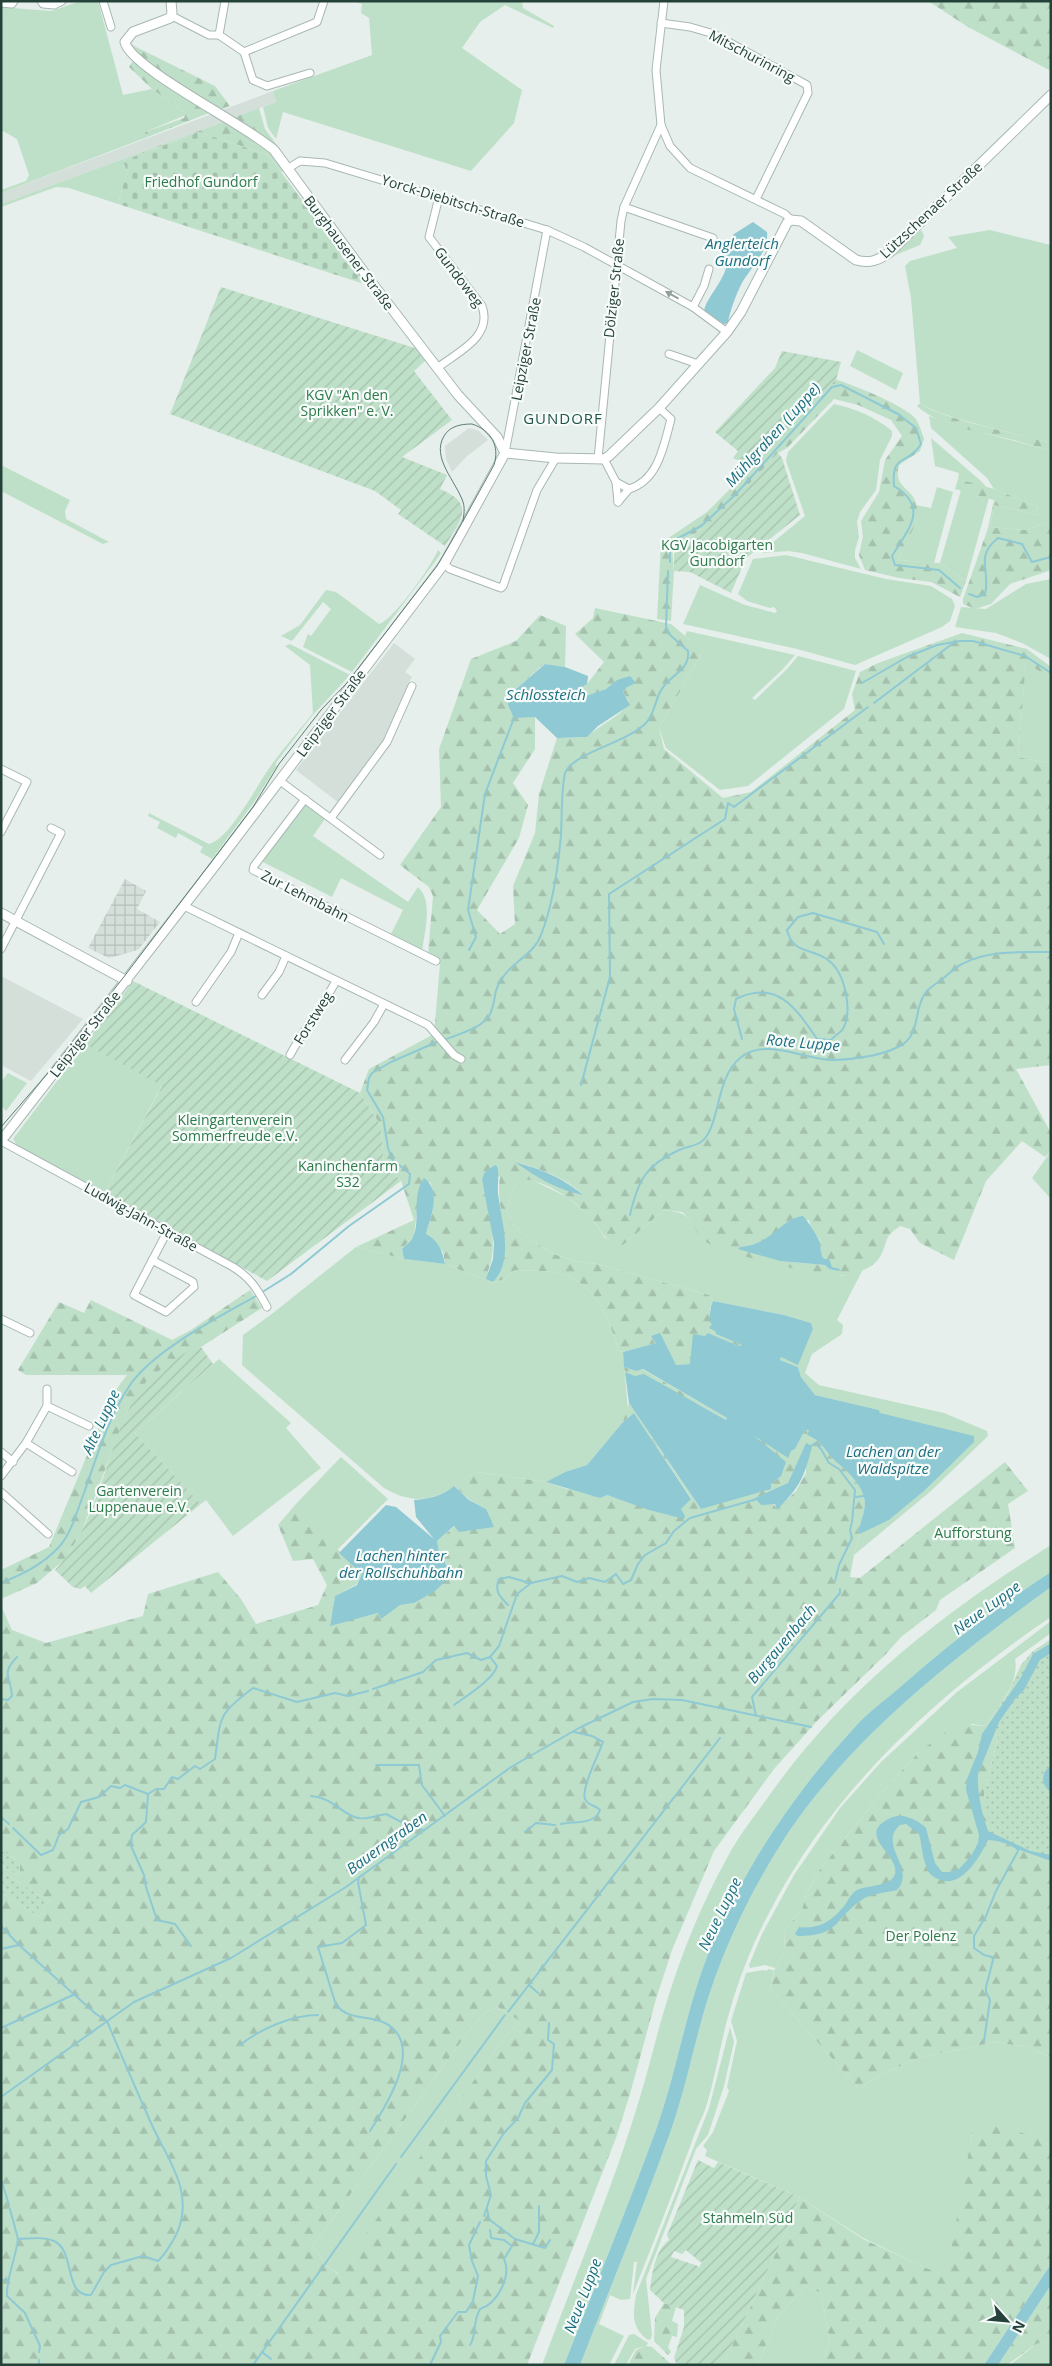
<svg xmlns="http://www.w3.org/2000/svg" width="1052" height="2366" font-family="'Open Sans',sans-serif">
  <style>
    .built { fill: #d4dfda }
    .industrial { fill: url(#industrial-grid) }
    .grass { fill: #bfe0c8 }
    .forest { fill: url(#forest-firs); fill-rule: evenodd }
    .cemetery { fill: url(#cemetery-stones) }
    .park { fill: url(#park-dots) }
    .garden { fill: url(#garden-furrows); fill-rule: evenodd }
    .water { fill: #8ec9d4 }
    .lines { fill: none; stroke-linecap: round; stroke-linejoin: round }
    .stream { stroke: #8ec9d4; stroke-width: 2 }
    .minor-casing { stroke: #a8b8b2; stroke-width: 9 }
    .tertiary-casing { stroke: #a8b8b2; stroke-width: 11 }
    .minor { stroke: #fff; stroke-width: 7 }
    .tertiary { stroke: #fff; stroke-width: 9 }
    .tram { stroke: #5f7d75; stroke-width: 1 }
    .oneway { fill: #92a09c }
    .labels { text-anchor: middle; stroke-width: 4.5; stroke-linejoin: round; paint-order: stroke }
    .street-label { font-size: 14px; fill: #24423a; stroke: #f7fbf9 }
    .park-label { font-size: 14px; fill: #2d7a4b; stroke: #f7fbf9 }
    .water-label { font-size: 15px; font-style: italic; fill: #1c6f80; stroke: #f7fbf9 }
    .neighbourhood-label { font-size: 15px; letter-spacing: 1px; fill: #1f5548; stroke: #f7fbf9 }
  </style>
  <defs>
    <pattern id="industrial-grid" width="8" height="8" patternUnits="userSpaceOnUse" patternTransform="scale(1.25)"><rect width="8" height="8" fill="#d4dfda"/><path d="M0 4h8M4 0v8" fill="none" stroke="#b6c1bc"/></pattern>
    <pattern id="forest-firs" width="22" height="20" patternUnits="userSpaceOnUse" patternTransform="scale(1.25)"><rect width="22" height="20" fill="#bfe0c8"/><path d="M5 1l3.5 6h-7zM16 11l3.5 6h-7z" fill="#a4c1ad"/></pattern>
    <pattern id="cemetery-stones" width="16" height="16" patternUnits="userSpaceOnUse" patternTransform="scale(1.25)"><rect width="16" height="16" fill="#bfe0c8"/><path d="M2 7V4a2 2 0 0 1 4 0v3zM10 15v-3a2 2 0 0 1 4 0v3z" fill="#a4c1ad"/></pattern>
    <pattern id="park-dots" width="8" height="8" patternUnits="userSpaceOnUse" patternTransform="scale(1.25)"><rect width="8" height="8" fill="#bfe0c8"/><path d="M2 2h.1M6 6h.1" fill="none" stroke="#a4c1ad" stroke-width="1.8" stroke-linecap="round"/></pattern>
    <pattern id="garden-furrows" width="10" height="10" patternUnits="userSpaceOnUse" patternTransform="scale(1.25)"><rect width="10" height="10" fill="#bfe0c8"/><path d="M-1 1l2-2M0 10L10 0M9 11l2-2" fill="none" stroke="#a4c1ad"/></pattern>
  </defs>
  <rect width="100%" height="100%" fill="#e6efeb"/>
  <g class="built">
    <path d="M 273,91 L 276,102 L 235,117 L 232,116 L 224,119 L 226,121 L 1,204 L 1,193 Z"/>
    <path d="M 469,428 L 479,431 L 488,440 L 466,457 L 452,472 L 446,459 L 445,446 Z"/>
    <path d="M 394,643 L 415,659 L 405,672 L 412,677 L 409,682 L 411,684 L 385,739 L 339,803 L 296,770 Z"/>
    <path d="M 1,976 L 83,1019 L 31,1081 L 1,1065 Z"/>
  </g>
  <path class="industrial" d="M 125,879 L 146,891 L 137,909 L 160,922 L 138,950 L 109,958 L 88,948 Z"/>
  <g class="grass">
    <path d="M 81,1 L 98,1 L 123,95 L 152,89 L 186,113 L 186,115 L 145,132 L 145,138 L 1,193 L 1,190 L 26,181 L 29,175 L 17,139 L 1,130 L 1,7 L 51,11 Z"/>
    <path d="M 353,1 L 522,1 L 523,8 L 554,26 L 553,28 L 505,5 L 480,22 L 462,48 L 522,90 L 514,123 L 471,171 L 283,112 L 276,139 L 268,128 L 263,107 L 276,102 L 273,91 L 372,55 L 369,18 L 361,13 L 362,4 Z"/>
    <path d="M 123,159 L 127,171 L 118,204 L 69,188 L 56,187 L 1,207 L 1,204 Z"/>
    <path d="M 918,230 L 922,231 L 924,236 L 920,245 L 893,256 Z"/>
    <path d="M 990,230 L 1051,245 L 1051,443 C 1026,436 934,416 920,403 L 911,298 L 905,266 L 910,261 L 957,248 L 948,237 Z"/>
    <path d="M 857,350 L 903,373 L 896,390 L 850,366 Z"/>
    <path d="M 834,404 C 856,409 874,416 892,431 L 892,436 L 880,460 L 876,490 L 860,512 L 857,522 L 859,537 L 855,550 L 855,558 L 861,569 L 802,553 L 788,551 L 763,553 L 766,548 L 805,516 L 786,461 L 788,452 Z"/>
    <path d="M 929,416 C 969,431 1010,439 1051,451 L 1051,522 L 1024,530 L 990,527 L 994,505 L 1036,515 L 1038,507 L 994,489 L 987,478 L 931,428 Z"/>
    <path d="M 931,438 L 981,481 L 987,488 L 958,479 L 959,473 L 935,466 Z"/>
    <path d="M 1,465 L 70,500 L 65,511 L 66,519 L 109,542 L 103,544 L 1,491 Z"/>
    <path d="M 937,487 L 953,492 L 934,563 L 898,560 L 916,520 L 916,505 L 931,508 Z"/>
    <path d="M 961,490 L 989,498 L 966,581 L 940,563 Z"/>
    <path d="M 438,550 L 441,553 L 434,563 L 352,672 L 303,647 L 308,634 L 311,636 L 331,609 L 323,602 L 292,641 L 281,636 L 300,625 L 326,590 L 336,592 L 379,624 C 394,620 432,565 438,550 Z"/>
    <path d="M 786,555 L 886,579 L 931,586 L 952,599 L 955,606 L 950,621 L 942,627 L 855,665 L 797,649 L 683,624 L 700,585 L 745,605 L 775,613 L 777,611 L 774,607 L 770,608 L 747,601 L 738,594 L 753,559 Z"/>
    <path d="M 1051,579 L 1051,659 L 1022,643 L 996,633 L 955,627 L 961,607 L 986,609 L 1026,584 Z"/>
    <path d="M 687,631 L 795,655 L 783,669 L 752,698 L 755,700 L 787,669 L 798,656 L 856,671 L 844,709 L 748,786 L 720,790 L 666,748 L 659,728 L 703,651 L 685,636 Z"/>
    <path d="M 290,644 L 350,675 L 311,717 L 278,760 L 275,765 L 277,766 L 252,805 L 212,859 L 200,852 L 203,847 L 178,833 L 176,838 L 157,828 L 160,822 L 148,816 L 149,813 L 209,844 C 230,839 257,785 270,767 C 283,748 299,731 313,713 L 310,665 L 285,646 Z"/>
    <path d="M 1026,662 L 1051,678 L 1051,763 L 1018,757 Z"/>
    <path d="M 306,804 L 325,819 L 313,836 L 408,902 L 418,887 C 434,902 424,933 422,953 L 390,936 L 403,910 L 341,878 L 332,897 L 261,861 Z"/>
    <path d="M 85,1044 L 162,1085 L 105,1192 L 17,1145 L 13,1139 Z"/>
    <path d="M 8,1073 L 27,1083 L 6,1111 L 1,1105 L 1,1082 Z"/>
    <path d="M 1051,1151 L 1051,1199 L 1032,1178 Z"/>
    <path d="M 522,1179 L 530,1179 L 567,1197 L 590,1216 L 605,1238 L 623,1245 L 664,1210 C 689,1213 690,1217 701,1238 L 842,1276 L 863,1269 L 837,1320 L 843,1325 L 842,1334 L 812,1354 L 805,1373 L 819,1385 L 944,1413 L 987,1431 L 988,1436 L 931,1491 L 854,1555 L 860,1534 L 889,1520 L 924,1491 L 942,1472 L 880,1413 L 879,1410 L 815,1395 L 801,1377 L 798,1367 L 780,1360 L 781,1357 L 798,1364 L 813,1329 L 811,1323 L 784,1315 L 713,1301 L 709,1295 L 597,1264 L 576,1261 L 553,1254 L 527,1237 L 513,1224 L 507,1211 L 513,1188 Z"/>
    <path d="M 356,1247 L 404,1259 L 445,1264 L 493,1283 L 504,1279 L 515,1270 C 528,1271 545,1270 558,1273 C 596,1282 608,1317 619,1351 L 623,1352 L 628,1410 L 623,1422 L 587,1465 L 565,1472 L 546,1482 L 477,1472 C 442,1494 425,1511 384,1488 L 242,1365 L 243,1335 L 273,1313 Z"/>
    <path d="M 219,1359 L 291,1423 L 286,1428 L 321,1468 L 233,1536 L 206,1500 L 201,1504 L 135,1433 Z"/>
    <path d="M 341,1457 L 388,1499 L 337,1550 L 295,1505 Z"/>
    <path d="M 1051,1545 L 1051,1572 C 997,1607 946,1646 898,1689 C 884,1701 867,1713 855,1727 C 794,1793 743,1869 709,1952 C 686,2009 677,2070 657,2127 C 628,2207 595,2286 564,2365 L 542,2365 C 575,2276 613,2188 640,2097 C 650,2065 657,2032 667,2001 C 682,1952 702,1903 727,1858 C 738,1837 752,1819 766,1800 C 843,1690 939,1616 1051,1545 Z"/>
    <path d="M 1051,1587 L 1051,1617 C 937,1694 831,1791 768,1915 C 752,1945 739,1978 730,2010 C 720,2043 716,2077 705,2110 C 702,2118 698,2125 695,2133 C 676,2187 654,2240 633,2294 L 637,2262 L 634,2262 L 630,2299 L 621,2300 L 610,2295 L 599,2324 L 624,2336 L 609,2365 L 580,2365 C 610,2288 642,2211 670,2133 C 684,2094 692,2054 703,2015 C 721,1952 752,1888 788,1833 C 856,1733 954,1658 1051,1587 Z"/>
    <path d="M 1051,1621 L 1051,1633 L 1015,1659 C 1020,1683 997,1708 985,1726 L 972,1724 L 919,1752 L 883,1791 L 818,1872 L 806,1895 L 802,1910 L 785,1929 L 784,1952 L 775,1968 L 765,1965 L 750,1968 L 749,1965 L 762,1934 L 794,1875 L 840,1808 L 881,1762 L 957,1692 Z"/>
    <path d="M 768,1969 L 774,1970 L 770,1988 L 859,2089 L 883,2073 L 923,2057 L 995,2042 L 1026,2047 L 1051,2057 L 1051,2148 L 1043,2139 L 973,2128 L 947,2278 L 863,2238 L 799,2197 L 705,2156 L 707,2150 L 703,2146 L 713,2132 L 729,2091 L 727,2087 L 737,2041 L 731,2021 L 746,1973 L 763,1970 L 767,1971 Z"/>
    <path d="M 498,2007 L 521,2022 L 505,2036 L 339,2274 L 327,2266 L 313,2246 L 471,2028 L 487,2011 Z"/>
    <path d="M 730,2027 L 734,2042 L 724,2086 L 708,2135 L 696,2149 L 646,2279 L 652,2334 L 651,2339 L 648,2340 C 631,2327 633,2315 636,2295 L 709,2108 Z"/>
    <path d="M 805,2286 L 821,2293 L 830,2342 L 821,2365 L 758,2365 L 777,2318 Z"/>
    <path d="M 634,2334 L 648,2343 L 646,2346 L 635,2349 L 626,2365 L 614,2365 L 629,2335 Z"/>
    <path d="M 1051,2341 L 1051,2365 L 1010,2365 L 1036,2344 Z"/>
  </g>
  <g class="forest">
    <path d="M 928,1 L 1051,1 L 1051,71 L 968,27 Z"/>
    <path d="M 130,44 L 215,86 L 230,106 L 221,109 L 150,66 L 131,48 Z"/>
    <path d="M 133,61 L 143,70 L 209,113 L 145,138 L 145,132 L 184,118 L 186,113 L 152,89 L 129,67 Z"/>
    <path d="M 259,108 L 265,129 L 285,156 L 282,155 L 263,136 L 235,117 Z"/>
    <path d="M 226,121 C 248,135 268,147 283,169 L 282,173 L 268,155 L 199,132 L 123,161 L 123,159 Z"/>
    <path d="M 831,378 C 849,383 902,404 915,418 C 919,423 922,433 924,439 L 920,451 L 899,465 C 892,489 915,487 917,508 C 919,524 904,546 898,560 L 940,563 L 966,581 L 960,597 L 931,582 L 899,578 L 865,570 L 859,555 L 863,536 L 861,521 L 879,492 L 885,460 L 902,436 L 891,420 L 858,405 L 834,399 L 787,448 L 778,453 L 715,521 L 672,548 L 674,571 L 671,621 L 657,619 L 661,543 L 707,512 L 752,467 Z"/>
    <path d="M 920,403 C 934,417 1026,436 1051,443 L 1051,451 C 1037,447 1023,442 1009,439 C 977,431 942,428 917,406 Z"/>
    <path d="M 958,479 L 994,489 L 1038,507 L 1036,515 L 994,505 L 990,527 L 1024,530 L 1051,522 L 1051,570 L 1010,584 L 991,604 L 975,609 L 963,604 L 963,599 L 988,528 L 994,500 L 955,489 Z"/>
    <path d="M 595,608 L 671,624 L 703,651 L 659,728 L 664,749 L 723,798 L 751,792 L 855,710 L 852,694 L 860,672 L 878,663 L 962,633 L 1027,649 L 1051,667 L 1051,678 L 1026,663 L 1018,757 L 1051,763 L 1051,1065 L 1016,1069 L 1051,1133 L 1051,1151 L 1045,1157 L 1022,1141 L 986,1181 L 954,1260 L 920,1243 L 910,1229 L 900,1226 C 883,1238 889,1239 881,1255 C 873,1272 845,1276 828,1277 L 719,1250 L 700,1238 L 690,1219 L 682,1212 L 664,1210 L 623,1245 C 601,1241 603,1230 589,1216 C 573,1199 546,1181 523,1179 L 513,1188 L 507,1211 L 513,1224 L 527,1237 L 553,1254 L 576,1261 L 597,1264 L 709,1295 L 713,1301 C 706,1312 713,1323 716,1334 L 743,1345 L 739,1346 L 708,1333 L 690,1364 L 676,1365 L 656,1343 L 623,1352 L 619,1351 C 608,1317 596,1282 558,1273 C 545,1270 529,1271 515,1270 L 504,1279 L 493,1283 L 445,1264 L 443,1252 L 426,1234 C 431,1217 438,1199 430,1182 L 420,1184 L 414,1236 L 402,1249 L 404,1259 L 356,1247 L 414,1220 L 401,1181 L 384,1163 L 381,1126 L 360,1093 L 369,1069 L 434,1034 L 440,964 L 428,954 L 433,896 L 429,887 L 400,865 L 441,807 L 439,749 L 471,659 L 516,641 L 540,615 L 566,626 L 565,667 L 544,664 L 509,695 L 535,717 L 535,749 L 513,783 L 528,805 L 519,838 L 477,910 L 500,934 L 515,924 L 513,886 L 535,833 L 539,794 L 557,738 L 587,737 C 599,725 622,716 629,702 L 623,692 L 627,687 L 617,680 L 606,689 L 580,698 L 570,694 L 587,684 L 604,662 L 575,634 L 593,618 ZM 517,1162 C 541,1170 563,1176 582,1194 ZM 488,1171 L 500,1177 C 494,1208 518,1257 493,1282 L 488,1271 C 500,1242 487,1210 482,1180 L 484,1173 ZM 791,1220 L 809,1220 L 811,1230 L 820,1240 L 821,1257 L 834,1269 L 840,1270 L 829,1269 L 825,1265 L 780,1261 L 740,1247 C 761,1246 775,1234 791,1220 Z"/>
    <path d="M 250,1290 L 262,1308 L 201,1347 L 199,1345 L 129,1407 L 81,1533 L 65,1559 L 37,1583 L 1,1599 L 1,1570 L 49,1547 L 112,1395 L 127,1375 L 26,1375 L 18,1370 L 59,1302 L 84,1313 L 91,1300 L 172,1340 L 191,1330 Z"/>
    <path d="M 624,1367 L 636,1371 L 642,1369 L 727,1418 L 726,1420 L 696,1403 L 625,1372 Z"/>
    <path d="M 629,1403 L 701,1509 L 771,1484 L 781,1476 L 753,1435 L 791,1451 L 795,1449 L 805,1430 L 810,1430 L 807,1435 C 821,1440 825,1451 835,1461 C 845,1469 861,1483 864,1497 C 867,1508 861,1520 858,1531 L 860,1534 L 854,1555 L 850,1577 L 860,1578 L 1005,1462 L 1028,1491 L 1008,1504 L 1015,1548 L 940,1600 L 936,1610 L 901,1637 L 886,1654 L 817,1721 L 774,1769 L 714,1851 L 672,1950 L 656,1999 L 630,2094 L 616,2138 L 527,2365 L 1,2365 L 1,1892 L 39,1917 L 49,1901 L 1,1871 L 1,1865 L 19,1876 L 20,1862 L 1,1850 L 1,1606 L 12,1630 L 46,1643 L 143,1616 L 148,1594 L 218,1572 L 241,1599 L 256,1624 L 318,1605 L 327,1585 L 313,1559 L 293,1561 L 278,1525 L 295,1505 L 362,1574 L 357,1584 L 335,1596 L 330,1625 L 379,1613 L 381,1618 L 400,1605 L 414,1603 L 452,1573 L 439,1551 L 437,1541 L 455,1526 L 459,1532 L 486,1509 L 470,1500 L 454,1486 L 477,1472 L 546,1482 L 567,1489 L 607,1495 L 668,1515 L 685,1516 L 680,1509 L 691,1498 L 634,1413 L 623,1422 ZM 805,1445 L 811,1450 L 806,1462 L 806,1473 L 796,1491 L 777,1509 L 767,1494 L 788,1484 ZM 498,2007 L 521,2022 L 505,2036 L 338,2274 L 327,2266 L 313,2246 L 471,2028 L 487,2011 Z"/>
    <path d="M 956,1724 L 985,1726 L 998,1736 L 984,1795 L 1016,1848 L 1051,1859 L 1051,2057 L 1026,2047 L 995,2042 L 923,2057 L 883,2073 L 859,2089 L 770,1988 L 775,1968 L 784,1952 L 785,1929 L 802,1910 L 806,1895 L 818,1872 L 883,1791 L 919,1752 Z"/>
    <path d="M 985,2122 L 1043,2139 L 1051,2148 L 1051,2264 L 984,2365 L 821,2365 L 830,2342 L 821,2293 L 805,2286 L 777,2318 L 758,2365 L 723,2365 L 787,2229 L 799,2197 L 863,2239 L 946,2277 L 973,2128 Z"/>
    <path d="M 1051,2285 L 1051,2341 L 1036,2344 L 1007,2365 L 998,2365 Z"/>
    <path d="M 664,2303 L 676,2307 L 672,2321 L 678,2324 L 677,2337 L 672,2336 L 668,2347 L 671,2352 L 668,2355 L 654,2341 L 655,2318 Z"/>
    <path d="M 646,2346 L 652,2347 L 672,2365 L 628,2365 L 636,2350 Z"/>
  </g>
  <path class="cemetery" d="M 199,132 L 268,155 L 343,254 L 342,258 L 348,261 L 363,278 L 361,283 L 118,204 L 127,171 L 123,161 Z"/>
  <g class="park">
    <path d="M 1051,1639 L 1051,1859 L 1016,1848 L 992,1838 L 984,1795 L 998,1736 L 985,1726 L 1007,1695 L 1021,1665 L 1032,1652 Z"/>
    <path d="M 1,1850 L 20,1862 L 19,1876 L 1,1865 Z"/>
    <path d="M 1,1871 L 49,1901 L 39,1917 L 1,1892 Z"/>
  </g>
  <g class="garden">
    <path d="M 221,287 L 418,349 L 426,360 L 414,371 L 452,420 L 402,457 L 447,475 L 440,489 C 477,504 460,521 445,546 L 398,514 L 401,510 L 375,491 L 170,414 Z"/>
    <path d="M 782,351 L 841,362 L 836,380 L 751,466 L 733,458 L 738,451 L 715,432 L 775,368 Z"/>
    <path d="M 778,453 L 782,458 L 800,515 L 746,558 L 731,593 L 690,572 L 674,571 L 674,554 L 679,545 L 715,520 Z"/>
    <path d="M 133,981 L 360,1093 L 381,1126 L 384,1163 L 401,1181 L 267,1281 L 105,1192 L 162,1086 L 85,1044 Z"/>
    <path d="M 199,1344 L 213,1364 L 135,1433 L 201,1504 L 91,1593 L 85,1586 L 80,1589 L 73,1587 L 55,1570 C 88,1535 100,1484 116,1440 C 123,1420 132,1398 146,1382 C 161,1367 181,1356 199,1344 Z"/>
    <path d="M 698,2160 L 714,2168 L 718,2162 L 799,2197 L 787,2229 L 723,2365 L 677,2365 L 674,2358 L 684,2327 L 684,2310 L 664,2303 L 650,2290 C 652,2274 655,2250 669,2240 L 667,2235 ZM 686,2250 L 700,2262 L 702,2261 L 699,2268 L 698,2266 L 671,2257 L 674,2251 L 682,2254 Z"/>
  </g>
  <g class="water">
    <path d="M 753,222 L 767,232 C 769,250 754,264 745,278 C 739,286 729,313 728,323 L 724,324 L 704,311 C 706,299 722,283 726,268 C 727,262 723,253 724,247 L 734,234 Z"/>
    <path d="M 545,664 L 565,667 L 588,676 L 587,684 L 571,694 L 580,698 L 606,689 L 617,680 L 630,676 L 636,683 L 627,687 L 623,692 L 630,705 L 598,726 L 587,737 L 557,738 L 535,717 L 514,718 L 508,705 L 509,695 Z"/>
    <path d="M 515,1162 C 542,1170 560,1176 583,1195 C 557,1190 536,1177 515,1162 Z"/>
    <path d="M 495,1165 L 497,1166 C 500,1176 497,1184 498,1193 C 501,1220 515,1260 493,1282 L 486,1279 L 493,1259 L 494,1243 L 482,1180 L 484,1173 Z"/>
    <path d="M 424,1178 C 442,1191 431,1216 426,1234 C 439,1241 442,1250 445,1264 L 404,1259 L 402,1249 C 406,1245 411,1241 413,1237 C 421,1221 411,1195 424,1178 Z"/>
    <path d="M 803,1216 C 806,1218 817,1236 819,1240 C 822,1246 819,1253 824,1259 L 829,1259 L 832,1267 L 840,1269 L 839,1271 L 829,1269 L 825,1265 L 780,1261 L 738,1249 L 740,1247 C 772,1245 780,1219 803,1216 Z"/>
    <path d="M 713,1301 L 784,1315 L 811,1323 L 813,1329 L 798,1365 L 781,1357 L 780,1360 L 798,1367 L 801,1377 L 815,1395 L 879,1410 L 880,1413 L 974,1436 L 974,1442 L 924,1491 L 889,1520 L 860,1534 L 858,1531 C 861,1520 867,1508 864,1497 C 860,1482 845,1469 835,1461 C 825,1451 821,1440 807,1435 L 809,1430 L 805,1430 L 795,1449 L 791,1451 L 788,1458 L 753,1435 L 786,1462 L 781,1476 L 771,1484 L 771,1489 L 701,1509 L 629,1403 L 625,1372 L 635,1376 L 644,1374 L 726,1420 L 727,1418 L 643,1369 L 636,1371 L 624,1367 L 623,1352 L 656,1343 L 651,1336 L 660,1333 L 676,1365 L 690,1364 L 693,1334 L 705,1336 L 708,1333 L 739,1346 L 742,1345 L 716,1334 L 715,1331 L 709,1328 L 712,1324 L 709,1321 L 711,1306 Z"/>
    <path d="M 634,1413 L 691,1499 L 681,1509 L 685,1516 L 684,1519 L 649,1510 L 607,1495 L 600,1498 L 546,1482 L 565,1472 L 587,1465 L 623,1422 Z"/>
    <path d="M 807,1443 L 812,1447 C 803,1480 801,1485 777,1510 L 775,1504 L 761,1505 L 755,1498 L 788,1483 L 805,1445 Z"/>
    <path d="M 454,1486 L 469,1500 L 486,1509 L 494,1527 L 459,1532 L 454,1526 L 437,1541 L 439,1551 L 452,1575 L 435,1591 L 414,1603 L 400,1605 L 381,1619 L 378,1613 L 330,1626 L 335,1596 L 357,1585 L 362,1574 L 339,1553 L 386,1505 L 396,1507 L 434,1539 L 416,1517 L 414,1500 C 429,1499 442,1496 454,1486 Z"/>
    <path d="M 1051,1572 L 1051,1587 C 954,1658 856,1733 788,1833 C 752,1888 721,1952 703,2015 C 692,2054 684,2094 670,2133 C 642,2211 610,2288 580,2365 L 564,2365 C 595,2286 628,2207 657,2127 C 677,2070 686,2009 709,1952 C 743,1869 794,1793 855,1727 C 867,1713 884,1701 898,1689 C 946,1646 997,1607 1051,1572 Z"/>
    <path d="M 1051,1643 L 1051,1653 L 1040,1660 L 1024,1690 L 1015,1699 L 999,1722 L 978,1774 C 977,1793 982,1814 988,1831 L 1030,1851 L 1051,1855 L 1051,1861 L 1020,1850 L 1018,1851 C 1012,1844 997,1840 988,1840 C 980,1857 961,1890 938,1879 C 933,1877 928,1873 927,1868 C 922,1858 922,1845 919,1834 L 906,1824 L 900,1825 C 877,1845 917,1869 897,1890 C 886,1893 872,1893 863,1899 C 834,1918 841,1936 798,1936 L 795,1934 L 799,1927 C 819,1930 833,1920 845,1905 C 848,1900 852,1893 857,1890 C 867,1885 891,1887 895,1874 C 900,1856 859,1837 885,1821 C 890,1818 896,1815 903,1816 C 912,1818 920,1822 926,1828 L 935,1863 L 942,1872 L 949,1872 L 959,1869 L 971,1856 L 978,1843 L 979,1835 L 966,1790 L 967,1779 L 978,1752 L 982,1734 L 1020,1679 L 1033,1654 Z"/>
    <path d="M 1051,1766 L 1051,1792 C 1041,1785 1040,1773 1051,1766 Z"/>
    <path d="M 1051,2264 L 1051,2285 L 998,2365 L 984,2365 Z"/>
  </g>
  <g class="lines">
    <g class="stream">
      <path d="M 670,562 L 670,545 L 673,541 L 701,526 L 735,495 L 832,387 L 841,385 L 898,414 L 916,428 L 921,444 C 908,466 891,452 894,486 C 930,508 908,529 892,556 L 895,565 L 939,570 L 960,588"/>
      <path d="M 969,594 L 977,597 L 985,594 C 991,570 974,557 998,538 L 1022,544 L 1032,562 L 1051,557"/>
      <path d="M 862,683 L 907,657 L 937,645 L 960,641 L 973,641 L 1025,656 L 1051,673"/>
      <path d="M 874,703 L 952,644"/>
      <path d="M 469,950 L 476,937 L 468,910 L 485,794 L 514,718"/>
      <path d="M 742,1039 L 734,1009 L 736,999 C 777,979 796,1008 817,1039 L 831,1040 C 834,1036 840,1033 843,1029 C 853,1011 845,972 828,960 C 811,947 793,955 787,930 L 798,917 L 813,913 L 877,932 L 884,944"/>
      <path d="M 444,1040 C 458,1034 485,1028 491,1012 C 497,996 492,993 503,977 C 514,961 534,954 541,935 C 553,905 558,868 561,835 C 562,822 561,780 566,771 C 578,751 626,743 646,723 C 656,712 655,696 664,686 C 674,673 690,669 688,651 L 669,634 L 666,627 L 668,571"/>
      <path d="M 581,1085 L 610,977 L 609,894 L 725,819 L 728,803 L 734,807 L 868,707"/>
      <path d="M 630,1215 C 638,1180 646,1165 679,1150 C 686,1147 695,1146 701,1142 C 720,1129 715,1078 740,1058 C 766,1036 806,1061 835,1060 C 855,1059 880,1056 898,1047 C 921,1036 913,1013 924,995 C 927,989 936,984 941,980 C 948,975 954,968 962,964 C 987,950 1023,952 1051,952"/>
      <path d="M 264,1291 L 291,1274 L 349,1226 L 409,1184 L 410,1174 L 392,1159 L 388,1148 L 383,1117 L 367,1090 L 369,1078 L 372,1073 L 391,1062 L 439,1041"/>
      <path d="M 811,1446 L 815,1443 L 821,1449 L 829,1463 L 839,1469 L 855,1490 L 852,1522 L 850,1530 L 852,1538 L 839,1565 L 835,1581"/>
      <path d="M 856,1497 L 864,1496"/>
      <path d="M 1,1583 C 23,1574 42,1565 59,1547 C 72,1532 77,1511 84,1493 C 97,1456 108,1418 130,1385 C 154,1350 219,1317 256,1296"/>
      <path d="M 508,1605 C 500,1597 494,1591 499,1579 L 509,1577 L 530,1583"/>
      <path d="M 373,1689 L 423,1672 L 436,1660 L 467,1653 L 481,1660 L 490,1657 L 499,1646 L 517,1594 L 531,1583 L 562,1576 L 577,1582 L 589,1578 L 605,1582 L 616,1574 L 623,1584 L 631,1580 L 638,1564 L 645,1555 L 666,1543 L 674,1531 L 690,1518 L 757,1499"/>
      <path d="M 1,1699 L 8,1700 L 12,1696 C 11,1675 0,1675 17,1657"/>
      <path d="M 454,1705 C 465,1697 494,1679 497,1666 L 490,1657"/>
      <path d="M 756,1716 L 752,1697 L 835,1599 L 840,1593 L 840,1589"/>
      <path d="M 376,1765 L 419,1765 L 422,1785 L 445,1816"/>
      <path d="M 148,1794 L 146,1822 L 132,1835 L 131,1846 L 144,1875 L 146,1887 L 157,1920 L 175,1924 L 191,1946"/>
      <path d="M 311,1796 C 332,1797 341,1814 358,1818 C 367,1820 378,1815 386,1814 L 405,1824 L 424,1830"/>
      <path d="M 1,1817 L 9,1824"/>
      <path d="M 561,1824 C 575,1821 595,1825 600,1810 C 597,1806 587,1805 585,1799 C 581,1788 599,1754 603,1742 L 592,1736 L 574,1732"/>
      <path d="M 13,1828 L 41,1855 L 53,1850 L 59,1835 L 68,1829 L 81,1802 L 99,1797 L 111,1786 L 120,1788 L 125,1785 L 148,1794 L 156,1789 L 164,1789 L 172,1777 L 178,1779 L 195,1766 L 200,1769 L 215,1759 C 221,1716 217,1715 253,1688 L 297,1702 L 335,1693 L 348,1696 L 368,1691"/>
      <path d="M 525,1832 L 536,1823 L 555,1825"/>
      <path d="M 359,1877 L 358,1882 L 366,1925 L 342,1943 L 318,1947 L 336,2005 C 351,2022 368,2014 385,2023 C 426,2044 386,2106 370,2131"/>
      <path d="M 1,1926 L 19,1945 L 96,2014 L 107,2021 C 121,2055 136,2089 151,2123 C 167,2159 195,2191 177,2233 C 172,2243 166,2253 158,2261 L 143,2256 L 111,2265 L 104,2272 L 91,2295 C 63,2297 76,2251 54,2241 C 43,2236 30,2239 18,2239 L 10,2209"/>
      <path d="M 1,1949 L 19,1945"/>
      <path d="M 529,1985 L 538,1993"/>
      <path d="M 508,2012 L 720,1738"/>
      <path d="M 1,2028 L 75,1994"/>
      <path d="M 984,2041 L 990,2000 L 986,1992 L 986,1987 L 993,1960 L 992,1957 L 984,1955 L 974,1948 L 974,1936 L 986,1916 L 996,1891 L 1018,1851"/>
      <path d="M 240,2045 C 260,2029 292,2015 318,2015"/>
      <path d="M 1,2097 L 134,2002 L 231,1958 L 346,1887 L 511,1767 L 579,1728 L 633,1702 L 653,1699 L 682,1700 L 811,1727"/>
      <path d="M 401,2157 L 505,2015"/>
      <path d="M 1,2179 L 9,2205"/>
      <path d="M 487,2209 L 489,2219"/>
      <path d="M 484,2216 L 491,2195 L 486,2176 L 486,2161 L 504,2133 L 518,2118 L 525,2103 L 552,2070 L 554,2044 L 548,2040 L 549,2023"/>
      <path d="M 490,2220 L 515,2239 L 545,2248 L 550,2240"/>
      <path d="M 18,2239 C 16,2257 6,2279 7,2296 L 25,2313 L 40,2346 L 39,2352"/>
      <path d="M 533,2244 L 539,2232 L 539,2206"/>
      <path d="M 1,2280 L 8,2280"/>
      <path d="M 470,2345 C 477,2335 472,2323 480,2309 C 497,2304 512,2276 504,2259 L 512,2246 L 504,2240 L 491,2238 L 490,2230"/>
      <path d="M 262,2352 L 271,2359"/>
      <path d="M 39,2360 L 39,2365"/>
      <path d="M 253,2365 L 396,2164"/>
      <path d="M 430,2365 L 441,2342 L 440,2336 L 458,2312 L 466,2312 L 473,2301 L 478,2276 L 472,2261 L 469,2245 L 480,2222"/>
    </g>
    <defs>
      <g id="minor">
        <path d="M 41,1 L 43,4 L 54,5 L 62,1"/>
        <path d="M 103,1 L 111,27"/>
        <path d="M 664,1 L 656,70 L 661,125 L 670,146 L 690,168 L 785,214 L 791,220"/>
        <path d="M 1,3 L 12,4 L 14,1"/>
        <path d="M 172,16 L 209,35 L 219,35 L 244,52 L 317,22 L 324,1"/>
        <path d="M 661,23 L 690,27 L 714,34 L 807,85 L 808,93 L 756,199"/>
        <path d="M 219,35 L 225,1"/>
        <path d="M 244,52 L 253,80 L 267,86 L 310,73"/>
        <path d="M 287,169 L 300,161 L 325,163 L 547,230 L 584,247 L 693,307 L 727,332"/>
        <path d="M 624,207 L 713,238"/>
        <path d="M 693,307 L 704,286 L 709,269"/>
        <path d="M 669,354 L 698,364"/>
        <path d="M 437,368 C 458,352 493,337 482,306 L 429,237 L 439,197"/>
        <path d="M 505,453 L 547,230"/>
        <path d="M 598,459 L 621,221 L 624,207 L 661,125"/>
        <path d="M 604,459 L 616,482 L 618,502"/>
        <path d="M 616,482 L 629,489 L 618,502"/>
        <path d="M 629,489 C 659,480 664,444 671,419 L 659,408"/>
        <path d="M 444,564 L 450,569 L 501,588 L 503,586 L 537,490 L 556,458"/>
        <path d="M 1,769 L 27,782 L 1,832"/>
        <path d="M 280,781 L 380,855"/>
        <path d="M 305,799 L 254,866 L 253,870 L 436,961"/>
        <path d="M 331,818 L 387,742 L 412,686"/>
        <path d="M 184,906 L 428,1025 L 454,1055 L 461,1059"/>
        <path d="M 1,949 L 61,833 L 51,828"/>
        <path d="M 262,995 L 279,972 L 286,956"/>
        <path d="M 196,1002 L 231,952 L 239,933"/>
        <path d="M 290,1055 C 304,1029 322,1007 336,981"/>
        <path d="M 345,1060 L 374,1022 L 384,1004"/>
        <path d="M 1,1141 L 233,1267 C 250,1277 258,1290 267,1307"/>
        <path d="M 152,1260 L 193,1282 L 194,1287 L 166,1312 L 134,1295 L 167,1232"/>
        <path d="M 1,1319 L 30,1333"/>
        <path d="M 47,1406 L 89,1426"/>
        <path d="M 26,1443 L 72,1472"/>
        <path d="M 1,1452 L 13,1462"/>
        <path d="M 1,1476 L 26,1443 L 47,1406 L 47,1389"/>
        <path d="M 1,1492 L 48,1534"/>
      </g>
      <g id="tertiary">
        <path d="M 171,1 L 172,13 L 170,18 L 133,32 L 125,42 C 130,68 248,126 274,150 L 369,279 L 458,395 L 497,437 L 505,453"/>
        <path d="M 505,453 L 556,458 L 604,459 L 609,456 L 659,408 L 727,332 L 741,312 L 787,223 L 791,220 L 801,221 L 856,260 C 870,264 879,260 890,252 L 1051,95"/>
        <path d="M 1,913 L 127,981"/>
        <path d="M 1,1141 L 214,867 L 444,564 L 505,453"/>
      </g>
    </defs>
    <use href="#minor" class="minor-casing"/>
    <use href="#tertiary" class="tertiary-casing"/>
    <use href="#minor" class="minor"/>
    <use href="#tertiary" class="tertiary"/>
    <path class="tram" d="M 1,1127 L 54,1066 L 123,978 L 253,807 L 279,764 L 321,710 L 346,684 L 437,566 C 457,533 475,499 494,465 C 500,446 491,430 472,424 C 461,424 450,426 444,436 C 431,458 456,481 463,502 C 465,508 464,514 463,521"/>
  </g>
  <defs><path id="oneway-solid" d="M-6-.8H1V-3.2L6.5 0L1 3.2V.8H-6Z" transform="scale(1.25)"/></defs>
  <use class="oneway" href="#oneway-solid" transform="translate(672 295) rotate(-151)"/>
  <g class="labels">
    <g class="street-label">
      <text transform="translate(752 56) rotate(28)" y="5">Mitschurinring</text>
      <text transform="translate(453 201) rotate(17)" y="5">Yorck-Diebitsch-Straße</text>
      <text transform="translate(931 210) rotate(-43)" y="5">Lützschenaer Straße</text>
      <text transform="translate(349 253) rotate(53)" y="5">Burghausener Straße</text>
      <text transform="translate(459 277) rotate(53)" y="5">Gundoweg</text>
      <text transform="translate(614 288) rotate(-84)" y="5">Dölziger Straße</text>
      <text transform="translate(526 349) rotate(-79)" y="5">Leipziger Straße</text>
      <text transform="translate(331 713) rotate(-53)" y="5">Leipziger Straße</text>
      <text transform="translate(305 896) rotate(27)" y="5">Zur Lehmbahn</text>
      <text transform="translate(313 1018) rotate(-58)" y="5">Forstweg</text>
      <text transform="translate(85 1034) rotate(-52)" y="5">Leipziger Straße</text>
      <text transform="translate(141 1217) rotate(29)" y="5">Ludwig-Jahn-Straße</text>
    </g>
    <g class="park-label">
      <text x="201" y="187">Friedhof Gundorf</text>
      <text x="347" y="400">KGV "An den<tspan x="347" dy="16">Sprikken" e. V.</tspan></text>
      <text x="717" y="550">KGV Jacobigarten<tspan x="717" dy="16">Gundorf</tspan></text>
      <text x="235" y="1125">Kleingartenverein<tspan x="235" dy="16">Sommerfreude e.V.</tspan></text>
      <text x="348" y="1171">Kaninchenfarm<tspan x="348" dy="16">S32</tspan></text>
      <text x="139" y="1496">Gartenverein<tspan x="139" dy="16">Luppenaue e.V.</tspan></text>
      <text x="973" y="1538">Aufforstung</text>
      <text x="921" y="1941">Der Polenz</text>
      <text x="748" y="2223">Stahmeln Süd</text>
    </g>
    <g class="water-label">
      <text x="742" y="249">Anglerteich<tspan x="742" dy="17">Gundorf</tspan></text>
      <text transform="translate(773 435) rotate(-48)" y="5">Mühlgraben (Luppe)</text>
      <text x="546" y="700">Schlossteich</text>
      <text transform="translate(803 1043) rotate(5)" y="5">Rote Luppe</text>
      <text transform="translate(101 1422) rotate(-65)" y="5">Alte Luppe</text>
      <text x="893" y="1457">Lachen an der<tspan x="893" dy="17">Waldspitze</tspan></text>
      <text x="401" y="1561">Lachen hinter<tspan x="401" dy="17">der Rollschuhbahn</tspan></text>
      <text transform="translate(987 1608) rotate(-36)" y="5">Neue Luppe</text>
      <text transform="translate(782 1644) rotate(-50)" y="5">Burgauenbach</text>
      <text transform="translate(387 1843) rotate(-36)" y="5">Bauerngraben</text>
      <text transform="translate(720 1914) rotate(-64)" y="5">Neue Luppe</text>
      <text transform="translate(583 2296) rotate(-69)" y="5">Neue Luppe</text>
    </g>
    <g class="neighbourhood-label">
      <text x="563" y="424">GUNDORF</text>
    </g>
  </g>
  <rect width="1052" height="2366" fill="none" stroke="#24423a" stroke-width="5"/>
  <g transform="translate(1007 2321) rotate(117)" stroke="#f7fbf9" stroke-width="4" paint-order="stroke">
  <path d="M0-4L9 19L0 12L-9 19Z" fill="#24423a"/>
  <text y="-8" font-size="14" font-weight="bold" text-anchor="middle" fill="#24423a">N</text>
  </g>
</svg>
